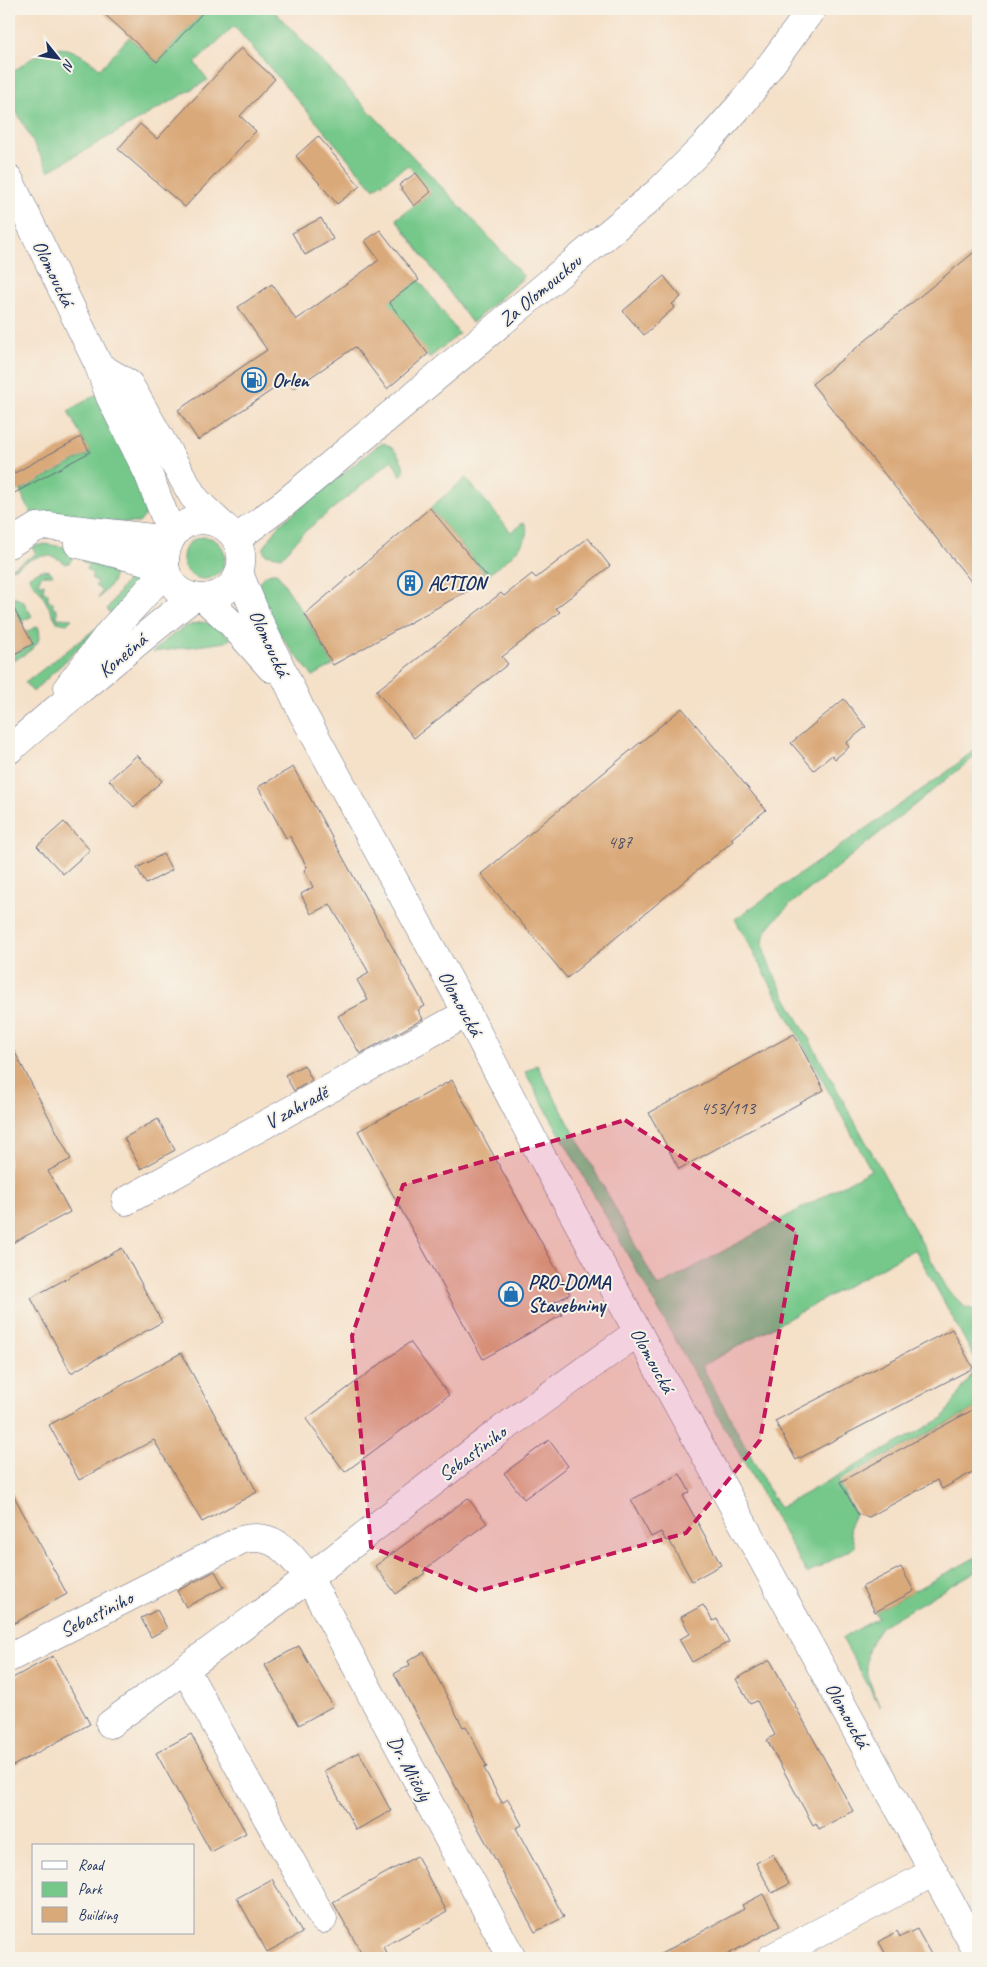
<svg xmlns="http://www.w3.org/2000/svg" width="987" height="1967" font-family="Caveat,sans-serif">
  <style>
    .green { fill: #75c88a; stroke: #487c74 }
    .building { fill: #daa979 }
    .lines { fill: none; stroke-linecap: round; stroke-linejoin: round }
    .street-casing { stroke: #676d83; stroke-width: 29 }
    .secondary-casing { stroke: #676d83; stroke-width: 29 }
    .street { stroke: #fff; stroke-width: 28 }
    .secondary { stroke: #fff; stroke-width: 28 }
    .marked { fill: #c2185b; fill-opacity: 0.2; stroke: #c2185b; stroke-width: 4; stroke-dasharray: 10 6; stroke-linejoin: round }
    .labels { text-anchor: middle; stroke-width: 4; stroke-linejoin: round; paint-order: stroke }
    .number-label { font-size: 18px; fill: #4b4e65 }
    .street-label { font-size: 20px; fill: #1b2f5e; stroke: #f7f3e8 }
    .poi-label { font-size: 20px; font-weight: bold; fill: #1b2f5e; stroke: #f7f3e8; text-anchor: start }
  </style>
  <rect width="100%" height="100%" fill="#f7f3e8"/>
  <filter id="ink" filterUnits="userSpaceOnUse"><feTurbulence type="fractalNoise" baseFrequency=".02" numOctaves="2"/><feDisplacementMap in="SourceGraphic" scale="10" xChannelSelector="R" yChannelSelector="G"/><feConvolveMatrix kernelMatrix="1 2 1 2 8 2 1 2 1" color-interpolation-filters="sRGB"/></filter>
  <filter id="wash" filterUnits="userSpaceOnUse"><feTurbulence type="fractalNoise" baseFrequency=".0096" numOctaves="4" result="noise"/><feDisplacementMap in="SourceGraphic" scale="20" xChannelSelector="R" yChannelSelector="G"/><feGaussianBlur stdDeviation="1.12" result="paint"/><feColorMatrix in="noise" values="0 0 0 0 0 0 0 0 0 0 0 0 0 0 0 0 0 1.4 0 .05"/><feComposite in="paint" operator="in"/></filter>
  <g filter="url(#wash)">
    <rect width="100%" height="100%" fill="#f5e0c8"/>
    <g class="green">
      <path d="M 200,9 L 272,9 L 478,225 L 524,277 L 472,323 L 396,219 L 431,193 L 408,165 L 374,189 L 234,26 L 195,63 L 208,80 L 49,171 L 9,98 L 9,75 C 46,47 61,35 100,69 L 129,37 L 157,62 L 203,12 Z"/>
      <path d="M 419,280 L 459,334 L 429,358 L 388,302 Z"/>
      <path d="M 97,394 L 150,505 L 148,512 L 139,523 L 34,519 L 20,491 L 90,453 L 68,411 Z"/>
      <path d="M 384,443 C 395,448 402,459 405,471 L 401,476 L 392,460 L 302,534 L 282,557 L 265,554 L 263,549 L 279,525 L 376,447 Z"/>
      <path d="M 466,478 L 511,532 L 524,522 C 537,542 499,565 487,576 L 430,508 Z"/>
      <circle cx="204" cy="558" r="21"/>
      <path d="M 45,544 L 84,550 L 117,562 L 112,583 L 98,599 L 102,591 L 95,586 L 98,582 L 91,578 L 93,574 L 86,569 L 89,565 L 82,561 L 84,557 L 76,552 L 70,562 L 66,564 C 46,547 29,560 9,571 L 9,569 L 36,554 L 32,547 Z"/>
      <path d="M 42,570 L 50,571 L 53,575 L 43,575 L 39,579 L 39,584 L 44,584 L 43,592 L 48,593 L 48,601 L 53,602 L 53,609 L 57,609 L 57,618 L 72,619 L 67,624 L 57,622 L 40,591 L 30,580 L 29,576 Z"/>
      <path d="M 132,573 L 136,584 L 131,598 L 33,692 L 25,683 L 112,616 L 107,609 Z"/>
      <path d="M 272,573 L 277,573 L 304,614 L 333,665 L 313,676 C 300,660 230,582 272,573 Z"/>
      <path d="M 13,597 L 23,601 L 32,616 L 21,622 L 9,602 L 9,598 Z"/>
      <path d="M 203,622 L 216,626 L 231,638 L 226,642 L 153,652 C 170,637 180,625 203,622 Z"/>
      <path d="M 38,626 C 46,646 23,655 9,663 L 9,657 L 33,644 L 26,632 Z"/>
      <path d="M 978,747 L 978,754 L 791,904 C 756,937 757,940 778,983 L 948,1290 L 965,1307 L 978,1311 L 978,1364 L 915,1249 L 702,1366 L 779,1508 L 943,1418 L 978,1365 L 978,1407 L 838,1481 L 855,1514 L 849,1527 L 855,1547 L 807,1574 L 525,1072 L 537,1065 L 658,1287 L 871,1170 L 735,919 L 947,772 Z"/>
      <path d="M 978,1556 L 978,1570 L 882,1626 C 858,1655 866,1676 880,1707 L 842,1638 L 878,1618 L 875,1612 Z"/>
    </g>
    <g id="blocks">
      <g class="building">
        <path d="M 99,9 L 206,9 L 157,62 Z"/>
        <path d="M 241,48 L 275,79 L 240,116 L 256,131 L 185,207 L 118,149 L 140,124 L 157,139 Z"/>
        <path d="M 318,136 L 360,186 L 337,204 L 296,156 Z"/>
        <path d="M 416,173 L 431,192 L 414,206 L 399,185 Z"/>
        <path d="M 321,218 L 333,239 L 305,255 L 292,233 Z"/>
        <path d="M 380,230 L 419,280 L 389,302 L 428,354 L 387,389 L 355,347 L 293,389 L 287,380 L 198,440 L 178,410 L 267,350 L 238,307 L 272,284 L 296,320 L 379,260 L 365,241 Z"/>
        <path d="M 978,249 L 978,590 L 812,384 Z"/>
        <path d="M 664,276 L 681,297 L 672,304 L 675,307 L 644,335 L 623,311 Z"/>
        <path d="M 81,437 L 90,452 L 9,496 L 9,476 Z"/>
        <path d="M 430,508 L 489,579 L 333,665 L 305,614 Z"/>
        <path d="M 588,538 L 610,566 L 556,608 L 560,612 L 502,657 L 508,664 L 414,738 L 376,691 L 501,593 L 504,596 L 532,574 L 536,578 Z"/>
        <path d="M 9,600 L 33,644 L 9,657 Z"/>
        <path d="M 844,699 L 866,727 L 846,743 L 849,747 L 835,759 L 832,755 L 814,770 L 791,743 Z"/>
        <path d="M 682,708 L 766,810 L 731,839 L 733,841 L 567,978 L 481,874 Z"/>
        <path d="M 137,755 L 162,781 L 134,807 L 109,780 Z"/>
        <path d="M 293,767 L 425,1006 L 418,1010 L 423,1019 L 360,1054 L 338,1016 L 368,1000 L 357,980 L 369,973 L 330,904 L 311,914 L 301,894 L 313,887 L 304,870 L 307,867 L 290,836 L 286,838 L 258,787 Z"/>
        <path d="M 64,822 L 90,850 L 63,874 L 37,846 Z"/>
        <path d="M 163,854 L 172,870 L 146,884 L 137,868 Z"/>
        <path d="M 794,1034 L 824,1090 L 679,1169 L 649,1113 Z"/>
        <path d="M 9,1041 L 71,1159 L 48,1171 L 70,1212 L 9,1245 Z"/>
        <path d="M 304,1065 L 312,1080 L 294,1091 L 285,1075 Z"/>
        <path d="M 452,1080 L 570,1294 L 555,1302 L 562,1315 L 483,1359 L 358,1131 Z"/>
        <path d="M 158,1119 L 175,1150 L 141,1169 L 124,1138 Z"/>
        <path d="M 122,1248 L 162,1322 L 71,1373 L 31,1298 Z"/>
        <path d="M 952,1329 L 973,1368 L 796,1460 L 775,1421 Z"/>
        <path d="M 410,1342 L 449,1395 L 345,1472 L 306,1419 Z"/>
        <path d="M 181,1353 L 257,1492 L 202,1522 L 154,1440 L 79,1480 L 49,1425 Z"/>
        <path d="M 978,1407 L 978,1469 L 942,1489 L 937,1480 L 869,1517 L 858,1514 L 840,1482 Z"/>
        <path d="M 549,1440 L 568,1466 L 524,1499 L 504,1473 Z"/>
        <path d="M 680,1474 L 690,1492 L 683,1496 L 721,1565 L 692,1581 L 669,1540 L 666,1541 L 661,1532 L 651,1537 L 631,1500 Z"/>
        <path d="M 9,1487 L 67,1594 L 9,1626 Z"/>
        <path d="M 468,1498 L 487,1523 L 423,1571 L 425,1573 L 396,1594 L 375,1566 Z"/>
        <path d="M 901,1567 L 914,1591 L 875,1612 L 862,1587 Z"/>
        <path d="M 215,1571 L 224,1587 L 186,1607 L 177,1591 Z"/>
        <path d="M 703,1605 L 713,1621 L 717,1619 L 729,1642 L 692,1662 L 679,1639 L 690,1634 L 681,1617 Z"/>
        <path d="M 157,1610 L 167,1628 L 151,1637 L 141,1618 Z"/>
        <path d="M 299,1646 L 333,1706 L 299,1725 L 265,1665 Z"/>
        <path d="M 424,1652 L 463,1727 L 466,1726 L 487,1767 L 484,1768 L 502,1803 L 508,1799 L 522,1825 L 516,1828 L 564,1917 L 535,1932 L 394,1674 L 410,1665 L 408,1661 Z"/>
        <path d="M 53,1656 L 90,1724 L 9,1768 L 9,1680 Z"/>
        <path d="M 770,1660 L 853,1811 L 819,1829 L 816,1823 L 813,1825 L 767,1740 L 775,1735 L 757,1701 L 750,1704 L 736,1679 Z"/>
        <path d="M 191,1734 L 246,1833 L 211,1852 L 156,1753 Z"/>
        <path d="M 359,1752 L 391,1811 L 356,1830 L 324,1771 Z"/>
        <path d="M 773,1854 L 789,1884 L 772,1893 L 756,1863 Z"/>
        <path d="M 417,1856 L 447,1912 L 383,1947 L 389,1958 L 364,1958 L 333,1902 Z"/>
        <path d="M 272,1879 L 302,1933 L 267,1952 L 237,1898 Z"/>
        <path d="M 763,1894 L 780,1926 L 721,1958 L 653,1958 L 744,1909 L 742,1905 Z"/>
        <path d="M 917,1929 L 933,1958 L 888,1958 L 879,1942 L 897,1931 L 900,1937 Z"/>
      </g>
    </g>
  </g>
  <g filter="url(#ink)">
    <use href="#blocks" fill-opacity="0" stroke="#676d83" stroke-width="1"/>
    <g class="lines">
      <defs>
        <g id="street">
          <path d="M 9,544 L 37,527 L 48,526 L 169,540"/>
          <path d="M 78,544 L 165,566"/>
          <path d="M 126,1201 L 467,1013"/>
          <path d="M 9,1658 L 241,1540 C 276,1531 289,1554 309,1578 L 512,1958"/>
          <path d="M 185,1669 L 323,1919"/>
          <path d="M 110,1724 L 309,1578 L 497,1433 L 638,1332"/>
          <path d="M 771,1958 L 934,1872"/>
        </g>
        <g id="secondary">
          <path d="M 9,179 L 99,366 L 110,397 L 148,473 L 172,535"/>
          <path d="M 99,366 L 129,384 L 193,496 C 201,506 210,514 220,523 C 224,527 230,530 234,536 C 244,550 244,571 232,585 C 224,593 213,598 201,598 C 140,594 163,496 223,526"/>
          <path d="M 236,539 L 286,502 L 658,192 L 704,146 L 744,101 L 812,9"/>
          <path d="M 239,573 L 257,617 L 302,712 L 467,1013 L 541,1155 L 978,1953"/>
          <path d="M 204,598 L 231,623 L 271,668"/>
          <path d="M 68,687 L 110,632 L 166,571"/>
          <path d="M 9,750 C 44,718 81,690 117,659 C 143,638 167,617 194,597"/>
        </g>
      </defs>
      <use href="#street" class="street-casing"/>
      <use href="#secondary" class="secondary-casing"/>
      <use href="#street" class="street"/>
      <use href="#secondary" class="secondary"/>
    </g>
  </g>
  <path class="marked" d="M 625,1120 L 797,1232 L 760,1440 L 686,1533 L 478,1591 L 371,1547 L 352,1336 L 403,1185 Z"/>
  <defs>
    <symbol id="fuel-ring" viewBox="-11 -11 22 22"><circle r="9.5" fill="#f7f3e8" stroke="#1f6fb2" stroke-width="1.5"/><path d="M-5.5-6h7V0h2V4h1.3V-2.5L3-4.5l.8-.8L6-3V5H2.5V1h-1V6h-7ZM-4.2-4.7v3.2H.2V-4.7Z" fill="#1f6fb2"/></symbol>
    <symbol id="building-ring" viewBox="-11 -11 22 22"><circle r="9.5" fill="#f7f3e8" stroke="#1f6fb2" stroke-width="1.5"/><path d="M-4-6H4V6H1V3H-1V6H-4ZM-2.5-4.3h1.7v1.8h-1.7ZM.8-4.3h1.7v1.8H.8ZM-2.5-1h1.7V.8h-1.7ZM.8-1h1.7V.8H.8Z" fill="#1f6fb2"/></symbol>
    <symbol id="shop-ring" viewBox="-11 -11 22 22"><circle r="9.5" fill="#f7f3e8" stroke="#1f6fb2" stroke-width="1.5"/><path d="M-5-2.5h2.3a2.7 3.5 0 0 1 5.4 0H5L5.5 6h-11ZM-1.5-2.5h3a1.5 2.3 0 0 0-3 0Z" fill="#1f6fb2"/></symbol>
  </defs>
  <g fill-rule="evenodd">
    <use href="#fuel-ring" x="240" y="366" width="28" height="28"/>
    <use href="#building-ring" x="396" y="569" width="28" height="28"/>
    <use href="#shop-ring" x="497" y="1280" width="28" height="28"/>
  </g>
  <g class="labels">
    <g class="number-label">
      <text x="620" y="848">487</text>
      <text x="728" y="1114">453/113</text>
    </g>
    <g class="street-label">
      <text transform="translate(54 273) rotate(64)" y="7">Olomoucká</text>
      <text transform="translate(540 290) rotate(-40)" y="7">Za Olomouckou</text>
      <text transform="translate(270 643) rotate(65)" y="7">Olomoucká</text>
      <text transform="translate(122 655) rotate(-40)" y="7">Konečná</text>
      <text transform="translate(461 1003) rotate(61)" y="7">Olomoucká</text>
      <text transform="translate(296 1107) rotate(-29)" y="7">V zahradě</text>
      <text transform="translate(653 1360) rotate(61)" y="7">Olomoucká</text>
      <text transform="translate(472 1453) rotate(-37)" y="7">Sebastiniho</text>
      <text transform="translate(96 1614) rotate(-27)" y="7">Sebastiniho</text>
      <text transform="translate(848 1715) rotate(61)" y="7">Olomoucká</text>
      <text transform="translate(410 1768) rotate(62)" y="7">Dr. Mičoly</text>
    </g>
    <g class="poi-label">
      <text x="272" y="387">Orlen</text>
      <text x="428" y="590">ACTION</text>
      <text x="528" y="1289">PRO-DOMA<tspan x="528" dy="23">Stavebniny</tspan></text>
    </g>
  </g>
  <rect width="987" height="1967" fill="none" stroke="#f7f3e8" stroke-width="30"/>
  <rect x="32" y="1844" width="162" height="90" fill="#f7f3e8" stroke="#9fa5b1"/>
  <rect x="42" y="1861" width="25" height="8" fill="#ffffff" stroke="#9fa5b1"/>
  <text x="78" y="1870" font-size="15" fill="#1b2f5e">Road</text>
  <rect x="42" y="1882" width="25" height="15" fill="#75c88a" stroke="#9fa5b1"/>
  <text x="78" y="1894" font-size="15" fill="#1b2f5e">Park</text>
  <rect x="42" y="1907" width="25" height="15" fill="#daa979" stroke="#9fa5b1"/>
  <text x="78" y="1920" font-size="15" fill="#1b2f5e">Building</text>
  <g transform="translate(58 58) rotate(120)" stroke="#f7f3e8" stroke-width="4" paint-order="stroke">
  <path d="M0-4L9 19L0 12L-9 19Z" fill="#1b2f5e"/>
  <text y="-8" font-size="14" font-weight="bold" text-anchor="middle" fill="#1b2f5e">N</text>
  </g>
</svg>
